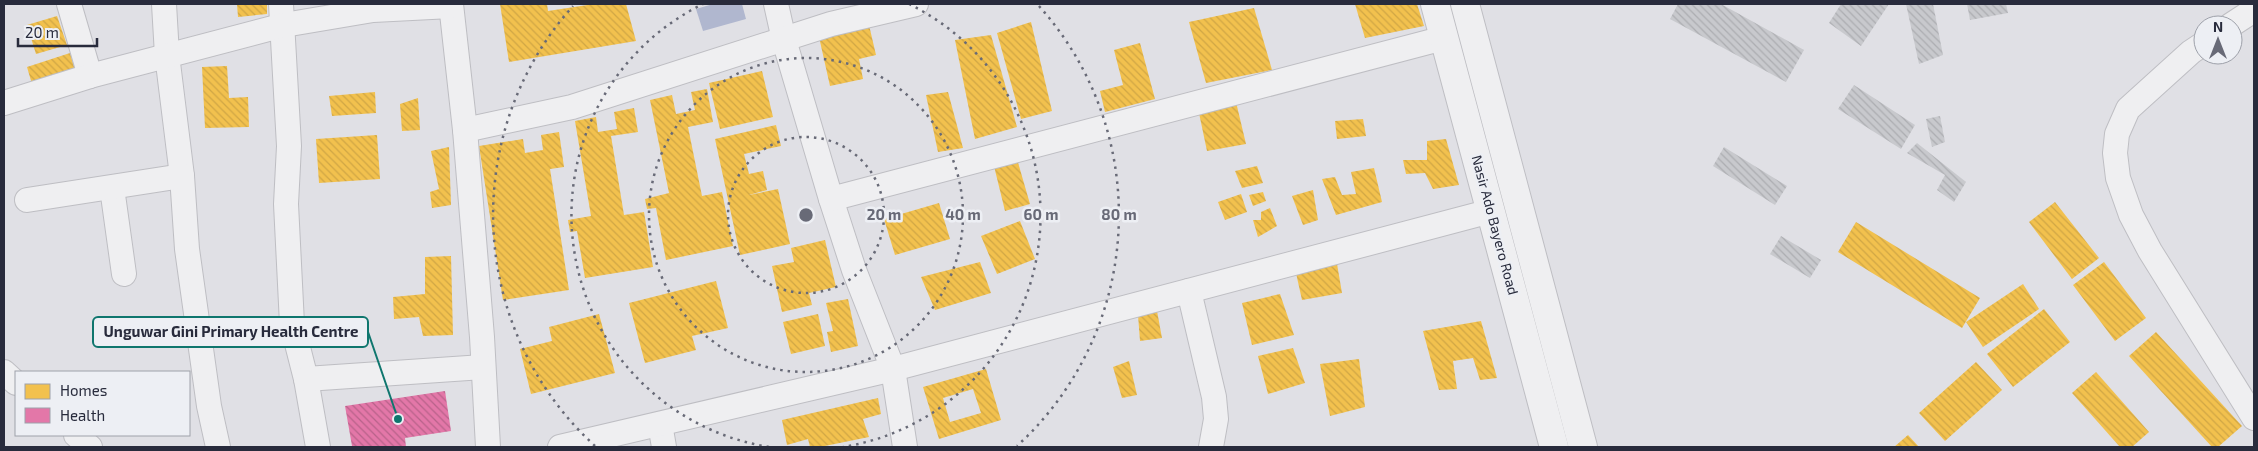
<svg xmlns="http://www.w3.org/2000/svg" width="2258" height="451" font-family="'Exo 2',sans-serif">
  <style>
    .water { fill: #b0b7cf }
    .homes { fill: url(#homes-back-hatch); fill-rule: evenodd }
    .health { fill: url(#health-back-hatch) }
    .building { fill: url(#building-back-hatch) }
    .lines { fill: none; stroke-linecap: round; stroke-linejoin: round }
    .minor-casing { stroke: #bebec3; stroke-width: 26 }
    .tertiary-casing { stroke: #bebec3; stroke-width: 30 }
    .minor { stroke: #efeff1; stroke-width: 24 }
    .tertiary { stroke: #efeff1; stroke-width: 28 }
    .ring { fill: none; stroke: #686a77; stroke-width: 2.5; stroke-dasharray: 2.5 5 }
    .labels { text-anchor: middle; stroke-width: 5; stroke-linejoin: round; paint-order: stroke }
    .street-label { font-size: 14px; fill: #282b3c; stroke: #edeff4 }
    .centre { fill: #686a77; stroke: #edeff4; stroke-width: 2.5 }
    .ring-label { font-size: 15px; text-anchor: middle; font-weight: bold; fill: #686a77; stroke: #edeff4; stroke-width: 5; stroke-linejoin: round; paint-order: stroke }
    .leader { fill: none; stroke: #0f766e; stroke-width: 2 }
    .callout-dot { fill: #0f766e; stroke: #edeff4; stroke-width: 2 }
    .callout { fill: #edeff4; stroke: #0f766e; stroke-width: 2 }
    .callout-label { font-size: 15px; text-anchor: middle; font-weight: bold; fill: #282b3c }
  </style>
  <defs>
    <pattern id="homes-back-hatch" width="6" height="6" patternUnits="userSpaceOnUse" patternTransform="scale(1.25)"><rect width="6" height="6" fill="#f2c14e"/><path d="M-1 5l2 2M0 0l6 6M5-1l2 2" fill="none" stroke="#d0a645"/></pattern>
    <pattern id="health-back-hatch" width="6" height="6" patternUnits="userSpaceOnUse" patternTransform="scale(1.25)"><rect width="6" height="6" fill="#e377a8"/><path d="M-1 5l2 2M0 0l6 6M5-1l2 2" fill="none" stroke="#b8628a"/></pattern>
    <pattern id="building-back-hatch" width="6" height="6" patternUnits="userSpaceOnUse" patternTransform="scale(1.25)"><rect width="6" height="6" fill="#c8c9cd"/><path d="M-1 5l2 2M0 0l6 6M5-1l2 2" fill="none" stroke="#acadb1"/></pattern>
  </defs>
  <rect width="100%" height="100%" fill="#e0e0e5"/>
  <path class="water" d="M 713,4 L 742,4 L 746,19 L 703,31 L 696,9 Z"/>
  <g class="homes">
    <path d="M 237,4 L 267,4 L 267,14 L 238,17 Z"/>
    <path d="M 500,4 L 547,4 L 548,11 L 594,4 L 626,4 L 636,41 L 509,62 Z"/>
    <path d="M 1355,4 L 1417,4 L 1424,26 L 1365,38 Z"/>
    <path d="M 1254,8 L 1272,70 L 1206,83 L 1189,22 Z"/>
    <path d="M 57,16 L 67,45 L 36,54 L 27,25 Z"/>
    <path d="M 1031,22 L 1052,111 L 1021,119 L 997,33 Z"/>
    <path d="M 869,25 L 876,55 L 859,59 L 863,79 L 830,86 L 819,37 Z"/>
    <path d="M 991,35 L 1017,127 L 975,139 L 955,40 Z"/>
    <path d="M 1140,43 L 1155,99 L 1105,112 L 1100,91 L 1123,85 L 1114,50 Z"/>
    <path d="M 70,53 L 77,76 L 34,91 L 27,67 Z"/>
    <path d="M 227,66 L 229,98 L 248,97 L 249,127 L 205,128 L 202,67 Z"/>
    <path d="M 762,71 L 773,117 L 720,129 L 709,83 Z"/>
    <path d="M 707,89 L 713,122 L 688,127 L 702,196 L 722,192 L 733,246 L 666,260 L 656,208 L 647,209 L 645,199 L 669,193 L 650,100 L 672,95 L 676,114 L 695,110 L 691,92 Z"/>
    <path d="M 375,92 L 376,113 L 332,116 L 329,96 Z"/>
    <path d="M 948,92 L 963,148 L 938,152 L 926,95 Z"/>
    <path d="M 418,98 L 420,130 L 402,131 L 400,104 Z"/>
    <path d="M 1236,102 L 1246,144 L 1207,151 L 1199,113 Z"/>
    <path d="M 634,108 L 638,132 L 611,136 L 624,215 L 644,212 L 653,267 L 585,278 L 577,231 L 570,232 L 568,220 L 591,216 L 575,121 L 596,117 L 598,132 L 617,129 L 614,112 Z"/>
    <path d="M 1363,119 L 1366,136 L 1337,139 L 1335,121 Z"/>
    <path d="M 776,125 L 781,146 L 744,154 L 749,174 L 763,171 L 767,190 L 749,195 L 778,189 L 790,244 L 740,255 L 715,139 Z"/>
    <path d="M 559,132 L 564,167 L 550,169 L 569,290 L 503,300 L 479,146 L 523,139 L 525,153 L 543,150 L 541,135 Z"/>
    <path d="M 377,135 L 380,179 L 319,183 L 316,139 Z"/>
    <path d="M 1446,139 L 1459,185 L 1433,189 L 1425,173 L 1406,174 L 1403,160 L 1427,160 L 1427,141 Z"/>
    <path d="M 449,147 L 451,205 L 432,208 L 430,192 L 439,189 L 431,151 Z"/>
    <path d="M 1017,159 L 1030,204 L 1005,211 L 994,166 Z"/>
    <path d="M 1257,166 L 1263,183 L 1242,188 L 1235,171 Z"/>
    <path d="M 1374,168 L 1382,202 L 1336,215 L 1322,179 L 1335,177 L 1342,195 L 1356,194 L 1351,172 Z"/>
    <path d="M 1313,190 L 1318,220 L 1303,225 L 1292,196 Z"/>
    <path d="M 1263,192 L 1266,201 L 1253,206 L 1249,195 Z"/>
    <path d="M 1241,194 L 1247,212 L 1225,220 L 1218,202 Z"/>
    <path d="M 2055,202 L 2099,258 L 2072,279 L 2029,222 Z"/>
    <path d="M 939,203 L 950,239 L 895,255 L 884,219 Z"/>
    <path d="M 1270,208 L 1277,226 L 1258,237 L 1253,220 L 1261,220 L 1261,212 Z"/>
    <path d="M 1020,221 L 1035,259 L 997,274 L 981,236 Z"/>
    <path d="M 1856,222 L 1980,298 L 1962,328 L 1838,252 Z"/>
    <path d="M 825,240 L 836,287 L 809,293 L 812,305 L 782,312 L 772,266 L 794,262 L 791,248 Z"/>
    <path d="M 451,256 L 453,335 L 423,336 L 419,317 L 394,319 L 393,297 L 425,294 L 425,257 Z"/>
    <path d="M 980,262 L 991,293 L 935,310 L 921,277 Z"/>
    <path d="M 2104,262 L 2146,318 L 2115,341 L 2073,285 Z"/>
    <path d="M 1337,264 L 1342,293 L 1302,300 L 1296,273 Z"/>
    <path d="M 716,281 L 728,328 L 692,336 L 696,350 L 645,363 L 629,303 Z"/>
    <path d="M 2023,284 L 2039,309 L 1983,347 L 1966,322 Z"/>
    <path d="M 1280,294 L 1294,335 L 1252,345 L 1242,303 Z"/>
    <path d="M 848,299 L 858,346 L 831,352 L 827,332 L 833,331 L 826,303 Z"/>
    <path d="M 2044,309 L 2070,342 L 2013,387 L 1987,354 Z"/>
    <path d="M 1157,311 L 1162,338 L 1140,341 L 1138,315 Z"/>
    <path d="M 599,314 L 615,373 L 531,394 L 520,349 L 552,341 L 549,327 Z"/>
    <path d="M 818,314 L 825,346 L 791,354 L 783,322 Z"/>
    <path d="M 1481,321 L 1497,378 L 1480,380 L 1473,358 L 1453,361 L 1457,389 L 1439,390 L 1423,331 Z"/>
    <path d="M 2156,332 L 2242,426 L 2218,447 L 2212,447 L 2129,356 Z"/>
    <path d="M 1293,348 L 1305,383 L 1268,394 L 1258,356 Z"/>
    <path d="M 1359,359 L 1365,407 L 1330,416 L 1320,364 Z"/>
    <path d="M 1129,361 L 1137,395 L 1122,398 L 1113,367 Z"/>
    <path d="M 1976,362 L 2002,390 L 1945,441 L 1919,413 Z"/>
    <path d="M 986,369 L 1001,420 L 939,439 L 923,387 ZM 973,389 L 981,413 L 950,422 L 943,398 Z"/>
    <path d="M 2096,372 L 2149,432 L 2132,447 L 2120,447 L 2072,393 Z"/>
    <path d="M 878,398 L 881,414 L 863,419 L 869,437 L 820,447 L 810,447 L 808,439 L 787,445 L 782,420 Z"/>
    <path d="M 1908,435 L 1919,447 L 1894,447 Z"/>
  </g>
  <path class="health" d="M 445,391 L 451,431 L 405,438 L 406,447 L 352,446 L 345,406 Z"/>
  <g class="building">
    <path d="M 1678,4 L 1721,4 L 1804,50 L 1786,82 L 1670,19 Z"/>
    <path d="M 1841,4 L 1889,4 L 1861,46 L 1829,23 Z"/>
    <path d="M 1906,4 L 1933,4 L 1943,55 L 1919,64 Z"/>
    <path d="M 1967,4 L 2006,4 L 2008,13 L 1970,20 Z"/>
    <path d="M 1854,85 L 1915,125 L 1901,149 L 1838,109 Z"/>
    <path d="M 1940,116 L 1945,142 L 1932,147 L 1926,119 Z"/>
    <path d="M 1917,143 L 1966,182 L 1954,202 L 1937,190 L 1945,175 L 1907,153 Z"/>
    <path d="M 1724,147 L 1787,186 L 1775,205 L 1713,166 Z"/>
    <path d="M 1781,236 L 1821,260 L 1810,278 L 1770,254 Z"/>
  </g>
  <g class="lines">
    <defs>
      <g id="minor">
        <path d="M 69,4 L 90,76"/>
        <path d="M 164,4 L 167,55 L 182,176 L 187,249 L 209,406 L 218,447"/>
        <path d="M 281,4 L 289,146 L 286,204 L 292,324 L 306,379 L 318,447"/>
        <path d="M 451,4 L 465,130 L 482,337 L 488,447"/>
        <path d="M 776,4 L 784,40 L 831,199 L 854,270 L 893,369 L 905,447"/>
        <path d="M 2231,25 L 2254,10"/>
        <path d="M 2203,44 L 2191,52 L 2128,109 L 2117,134 L 2115,153 L 2118,178 L 2131,215 L 2150,251 L 2254,418"/>
        <path d="M 4,103 L 90,76 L 284,25 L 373,10 L 451,6"/>
        <path d="M 465,130 L 572,107 L 831,24 L 916,4"/>
        <path d="M 112,188 L 124,274"/>
        <path d="M 831,199 L 1444,38"/>
        <path d="M 27,200 L 182,176"/>
        <path d="M 1189,291 L 1214,397 L 1216,419 L 1211,447"/>
        <path d="M 4,372 L 16,383"/>
        <path d="M 306,379 L 483,367"/>
        <path d="M 660,424 L 664,447"/>
        <path d="M 76,435 L 90,447"/>
        <path d="M 560,447 L 893,369 L 1491,211"/>
      </g>
      <g id="tertiary">
        <path d="M 1435,4 L 1554,447"/>
        <path d="M 1465,4 L 1583,447"/>
      </g>
    </defs>
    <use href="#minor" class="minor-casing"/>
    <use href="#tertiary" class="tertiary-casing"/>
    <use href="#minor" class="minor"/>
    <use href="#tertiary" class="tertiary"/>
  </g>
  <g class="ring">
    <circle cx="806" cy="215" r="78"/>
    <circle cx="806" cy="215" r="157"/>
    <path d="M769 447A235 235 0 0 1 703 4M909 4A235 235 0 0 1 843 447"/>
    <path d="M595 446A313 313 0 0 1 573 6M1039 6A313 313 0 0 1 1017 446"/>
  </g>
  <g class="labels">
    <g class="street-label">
      <text transform="translate(1495 225) rotate(75)" y="5">Nasir Ado Bayero Road</text>
    </g>
  </g>
  <circle cx="806" cy="215" r="8" class="centre"/>
  <g class="ring-label">
    <text x="884" y="220">20 m</text>
    <text x="963" y="220">40 m</text>
    <text x="1041" y="220">60 m</text>
    <text x="1119" y="220">80 m</text>
  </g>
  <path class="leader" d="M398 419L368 332"/>
  <circle class="callout-dot" cx="398" cy="419" r="5"/>
  <rect class="callout" x="93" y="317" width="275" height="30" rx="5"/>
  <g class="callout-label">
    <text x="231" y="337">Unguwar Gini Primary Health Centre</text>
  </g>
  <rect width="2258" height="451" fill="none" stroke="#282b3c" stroke-width="10"/>
  <rect x="15" y="371" width="175" height="65" fill="#edeff4" stroke="#9ea1aa"/>
  <rect x="25" y="384" width="25" height="15" fill="#f2c14e" stroke="#9ea1aa"/>
  <text x="60" y="396" font-size="15" fill="#282b3c">Homes</text>
  <rect x="25" y="408" width="25" height="15" fill="#e377a8" stroke="#9ea1aa"/>
  <text x="60" y="421" font-size="15" fill="#282b3c">Health</text>
  <g transform="translate(2218 40)"><circle r="24" fill="#edeff4" stroke="#9ea1aa"/>
  <path d="M0-4L9 19L0 12L-9 19Z" fill="#686a77"/>
  <text y="-8" font-size="14" font-weight="bold" text-anchor="middle" fill="#282b3c">N</text>
  </g>
  <path d="M18 38v8h79v-8" fill="none" stroke="#282b3c" stroke-width="2.5"/>
  <text x="25" y="38" font-size="15" fill="#282b3c" stroke="#edeff4" stroke-width="4" paint-order="stroke">20 m</text>
</svg>
